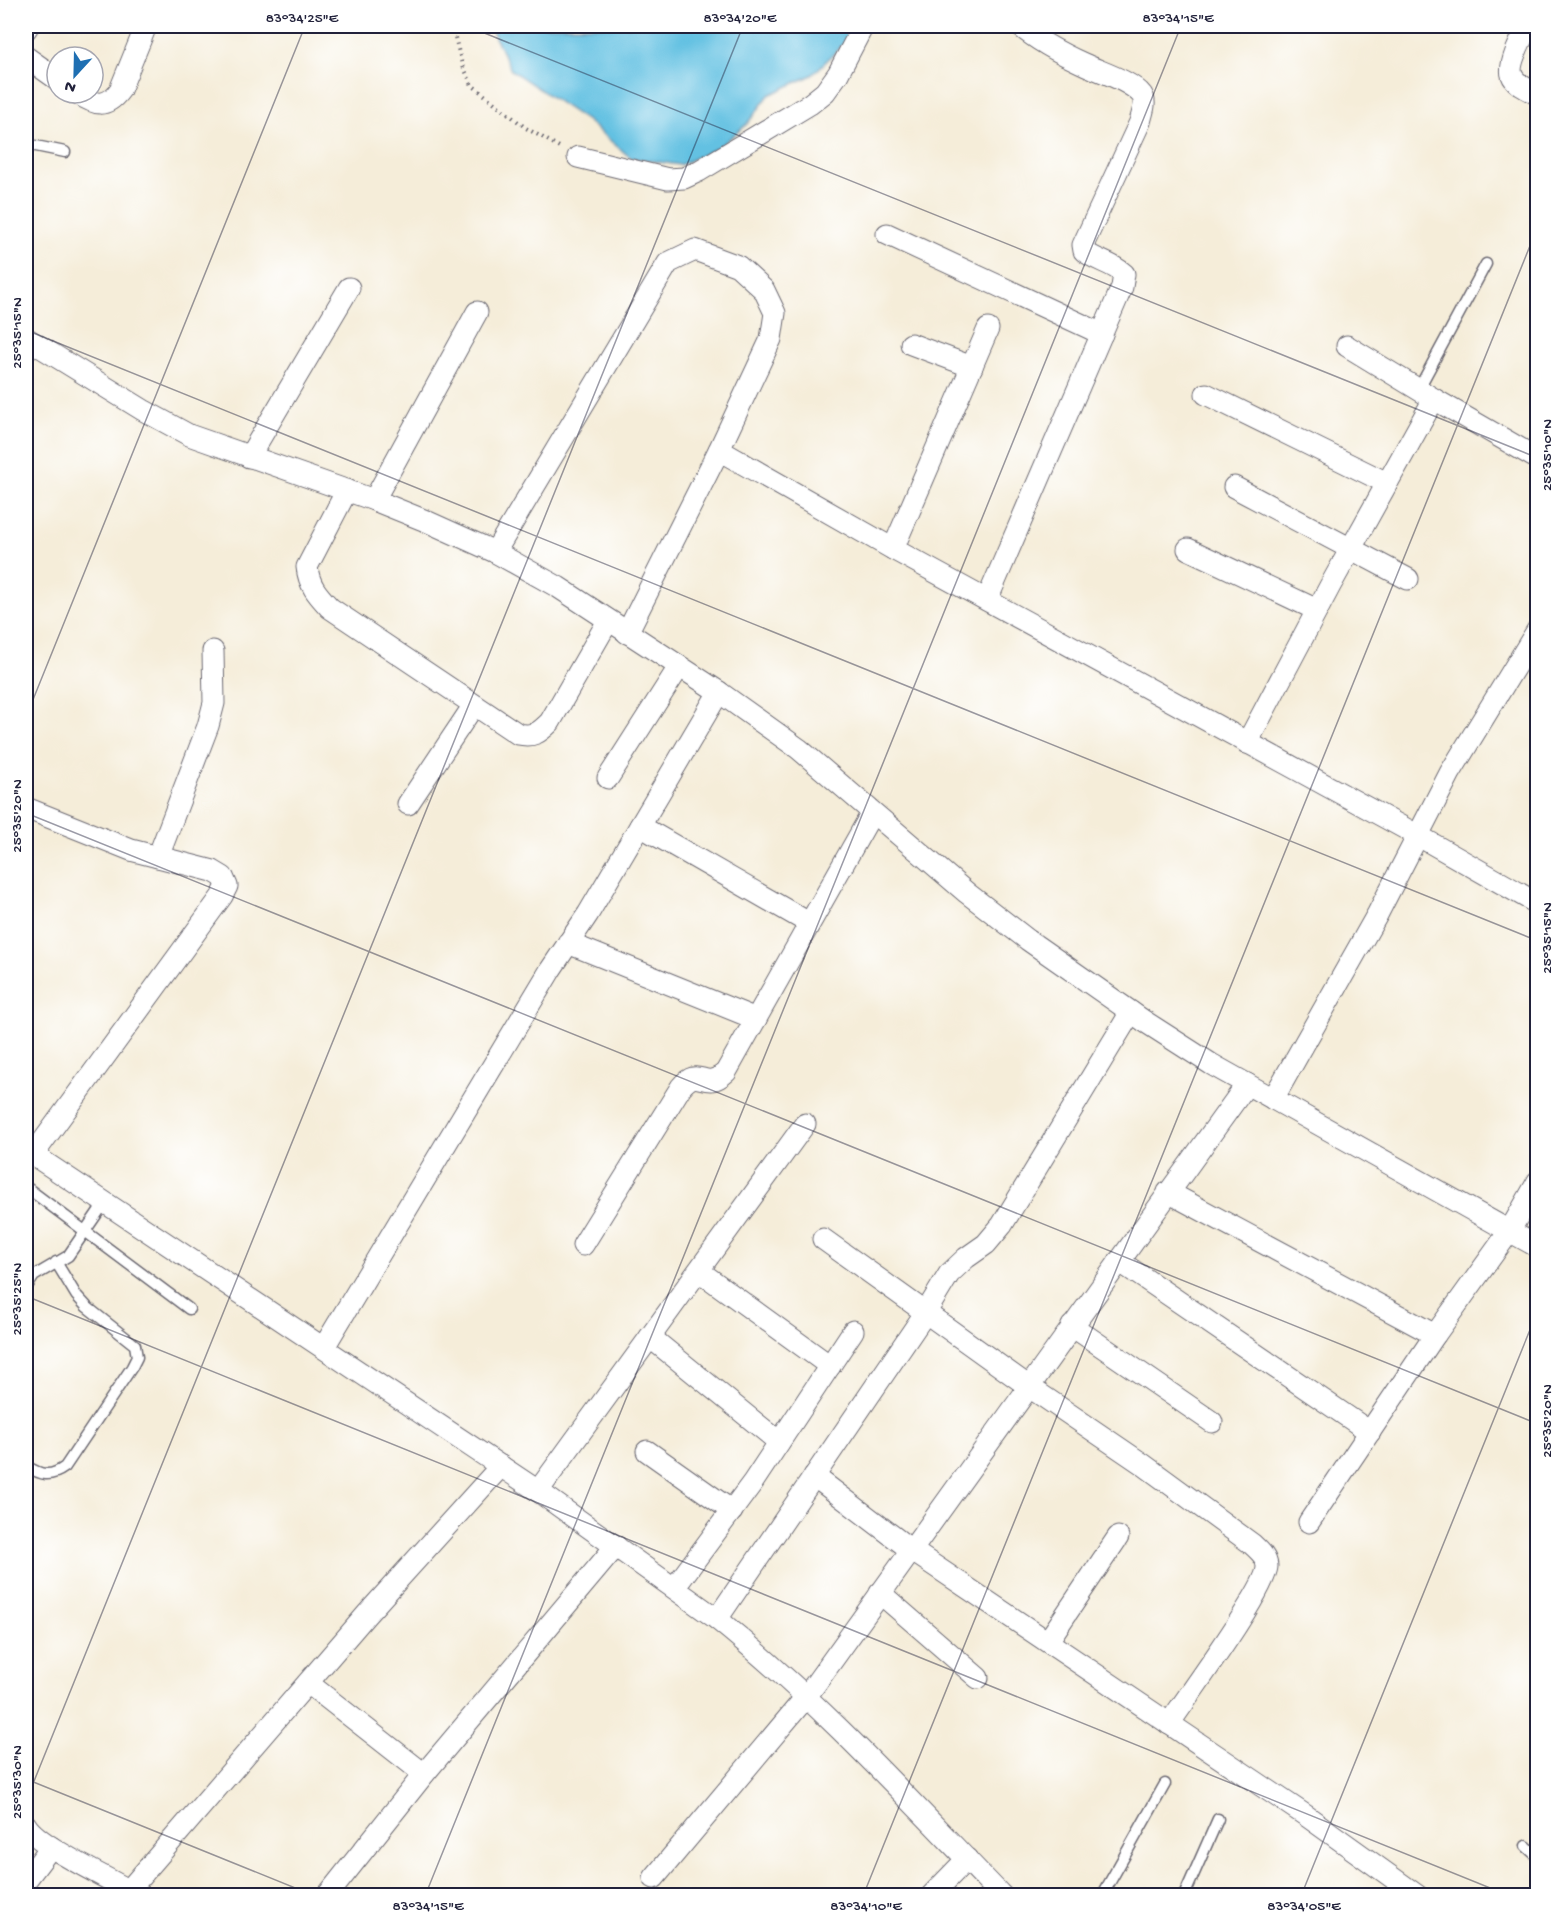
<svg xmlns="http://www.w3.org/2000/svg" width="1563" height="1921" font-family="'Gochi Hand',sans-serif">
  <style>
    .water { fill: #64c1e2; stroke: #43728e; stroke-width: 1.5 }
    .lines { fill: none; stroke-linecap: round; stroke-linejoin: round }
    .lane-casing { stroke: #6c6972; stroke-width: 13 }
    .street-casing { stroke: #6c6972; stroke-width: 23 }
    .path { stroke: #6c6972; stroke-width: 4; stroke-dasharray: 1.5 4.5; stroke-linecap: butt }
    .lane { stroke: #fff; stroke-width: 10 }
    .street { stroke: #fff; stroke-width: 21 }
    .ticks { fill: none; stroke: #22223b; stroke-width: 1.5; stroke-opacity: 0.45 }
    .neatline { fill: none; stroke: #22223b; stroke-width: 2 }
    .ticks-label { font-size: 15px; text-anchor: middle; fill: #22223b }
  </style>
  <rect width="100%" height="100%" fill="#fff"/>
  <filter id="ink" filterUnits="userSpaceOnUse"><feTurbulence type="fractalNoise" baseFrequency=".0167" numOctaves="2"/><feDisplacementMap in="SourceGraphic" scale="12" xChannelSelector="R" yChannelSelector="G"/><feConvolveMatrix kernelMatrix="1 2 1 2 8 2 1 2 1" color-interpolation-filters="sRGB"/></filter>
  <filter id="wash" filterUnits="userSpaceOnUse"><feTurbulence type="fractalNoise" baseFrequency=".008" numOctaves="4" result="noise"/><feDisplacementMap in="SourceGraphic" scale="24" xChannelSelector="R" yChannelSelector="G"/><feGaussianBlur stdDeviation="1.35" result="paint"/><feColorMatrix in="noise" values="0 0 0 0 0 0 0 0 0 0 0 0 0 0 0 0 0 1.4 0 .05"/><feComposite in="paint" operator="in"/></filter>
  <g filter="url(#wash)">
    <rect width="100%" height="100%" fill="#f5edd9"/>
    <path class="water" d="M 494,26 L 857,26 L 856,32 L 812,75 L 769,95 L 747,124 L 719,147 L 680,165 L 631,158 L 587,121 L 511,70 L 492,31 Z"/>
  </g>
  <g filter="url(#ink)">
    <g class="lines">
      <defs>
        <g id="lane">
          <path d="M 26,144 L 65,152"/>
          <path d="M 1418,390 L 1486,264"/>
          <path d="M 26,1187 L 189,1309"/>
          <path d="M 26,1288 L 34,1276 L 68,1256 L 105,1202"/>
          <path d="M 26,1466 C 41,1475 50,1478 65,1467 L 132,1367 L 137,1357 L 135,1345 L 87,1307 L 76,1295 L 56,1262"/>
          <path d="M 1526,1846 L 1538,1857"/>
          <path d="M 1102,1896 L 1165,1784"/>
          <path d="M 1184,1896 L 1218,1819"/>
        </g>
        <g id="street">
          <path d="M 1528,26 C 1523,36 1508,64 1512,75 C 1515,84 1530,90 1538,95"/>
          <path d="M 26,29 L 28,26"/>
          <path d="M 26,57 L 57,79"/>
          <path d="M 77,93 C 95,105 106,109 120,90 L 146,26"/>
          <path d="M 578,157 L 668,179 L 684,178 L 699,171 L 810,104 L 825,92 L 838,74 L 863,26"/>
          <path d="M 887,234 L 1102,334"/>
          <path d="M 26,338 L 143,410 L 189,435 L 374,500 L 426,521 L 495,552 L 558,587 L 719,692 L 799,749 L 967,893 L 1028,940 L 1144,1021 L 1211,1064 L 1538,1247"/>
          <path d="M 911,344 L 972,367"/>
          <path d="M 1347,346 L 1434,399 L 1538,459"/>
          <path d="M 1206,394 L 1387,483"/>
          <path d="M 719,450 L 893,549 L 1417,835 L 1538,904"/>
          <path d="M 249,457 L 349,288"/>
          <path d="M 1234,487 L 1408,579"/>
          <path d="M 347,490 L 307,567 C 309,586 318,595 330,608 L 518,734 C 534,737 539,733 550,722 L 608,621"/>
          <path d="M 374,500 L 477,312"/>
          <path d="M 893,549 L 988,329"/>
          <path d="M 1188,549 L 1317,610"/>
          <path d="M 495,552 L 668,263 L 695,250 L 738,266 L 764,290 L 775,313 L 771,339 L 719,450 L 627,633"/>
          <path d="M 987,600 L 1122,287 L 1124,274 C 1113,263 1096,261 1084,251 L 1083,245 L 1140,122 C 1142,113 1147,103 1142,95 C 1131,81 1101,72 1084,64 C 1062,54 1039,42 1020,26"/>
          <path d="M 1247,743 L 1330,586 L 1434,399"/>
          <path d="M 608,778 L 679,667"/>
          <path d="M 408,804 L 474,705"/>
          <path d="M 26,808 L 131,850 L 213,871 L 223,877 L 227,886 L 222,896 L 33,1155"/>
          <path d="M 640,826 L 809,923"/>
          <path d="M 158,857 L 208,726 L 214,703 L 213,651"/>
          <path d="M 568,943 L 756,1019"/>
          <path d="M 1273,1099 L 1377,915 L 1450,773 L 1538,629"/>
          <path d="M 26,1150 L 538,1491 L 717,1619 C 820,1702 910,1801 1002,1896"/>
          <path d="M 1168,1192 L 1435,1335"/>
          <path d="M 823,1239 L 1028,1386 L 1144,1465 L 1252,1544 C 1259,1551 1266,1556 1267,1566 C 1268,1587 1185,1700 1169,1724"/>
          <path d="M 583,1245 L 681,1087 C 700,1064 703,1093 726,1072 L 872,813"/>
          <path d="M 1119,1261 L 1370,1432"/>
          <path d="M 699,1271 L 830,1366"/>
          <path d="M 1072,1326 L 1212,1422"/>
          <path d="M 650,1337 L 779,1442"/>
          <path d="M 324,1347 L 551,969 L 588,914 L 719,692"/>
          <path d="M 647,1451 L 732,1511"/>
          <path d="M 814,1476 L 911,1550 L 1308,1817 L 1418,1896"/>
          <path d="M 538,1491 L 805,1124"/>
          <path d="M 1309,1522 L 1435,1335 L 1509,1232 L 1538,1181"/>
          <path d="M 675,1587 L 753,1482 L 853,1331"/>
          <path d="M 880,1593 L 978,1678"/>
          <path d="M 717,1619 L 926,1312 L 949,1274 L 966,1258 L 986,1244 L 1002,1225 L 1131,1012"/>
          <path d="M 1048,1641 L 1118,1537"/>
          <path d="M 308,1683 L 424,1774"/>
          <path d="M 26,1825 C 39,1847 112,1879 138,1896"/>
          <path d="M 654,1878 L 806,1697 L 1247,1084"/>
          <path d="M 26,1880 L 51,1847"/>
          <path d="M 129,1890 L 367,1614 L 501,1466"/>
          <path d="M 327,1896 L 424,1774 L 616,1546"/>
          <path d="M 931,1896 L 967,1859"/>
        </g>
      </defs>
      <use href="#lane" class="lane-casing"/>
      <use href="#street" class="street-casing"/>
      <path class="path" d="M 452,26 L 462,64 L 472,85 L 526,128 L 561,148"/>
      <use href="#lane" class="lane"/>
      <use href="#street" class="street"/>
    </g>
  </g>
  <path class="ticks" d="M 467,26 L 1538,458M 26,330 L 1538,941M 26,717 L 305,26M 26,813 L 1538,1424M 26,1296 L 1510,1896M 26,1779 L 315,1896M 26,1801 L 743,26M 425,1896 L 1181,26M 863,1896 L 1538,226M 1301,1896 L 1538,1310"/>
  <rect width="1563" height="1921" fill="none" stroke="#fff" stroke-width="66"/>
  <g transform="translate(75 75) rotate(202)"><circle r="28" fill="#ffffff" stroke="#a7a7b1" stroke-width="1.5"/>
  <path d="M0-4.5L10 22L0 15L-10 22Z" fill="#1f6fb2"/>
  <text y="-9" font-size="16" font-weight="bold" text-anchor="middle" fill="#22223b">N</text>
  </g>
  <rect x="33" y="33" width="1497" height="1855" class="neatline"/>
  <g class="ticks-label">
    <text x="302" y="22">83°34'25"E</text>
    <text x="740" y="22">83°34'20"E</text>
    <text x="1178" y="22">83°34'15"E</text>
    <text transform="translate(16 333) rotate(-90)" y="5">25°35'15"N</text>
    <text transform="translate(1546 455) rotate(-90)" y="5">25°35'10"N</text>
    <text transform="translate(16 816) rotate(-90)" y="5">25°35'20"N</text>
    <text transform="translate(1546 938) rotate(-90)" y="5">25°35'15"N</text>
    <text transform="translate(16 1299) rotate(-90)" y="5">25°35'25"N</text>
    <text transform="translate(1546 1421) rotate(-90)" y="5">25°35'20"N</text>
    <text transform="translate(16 1782) rotate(-90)" y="5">25°35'30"N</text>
    <text x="428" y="1910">83°34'15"E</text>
    <text x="866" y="1910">83°34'10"E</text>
    <text x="1304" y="1910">83°34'05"E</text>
  </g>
</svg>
